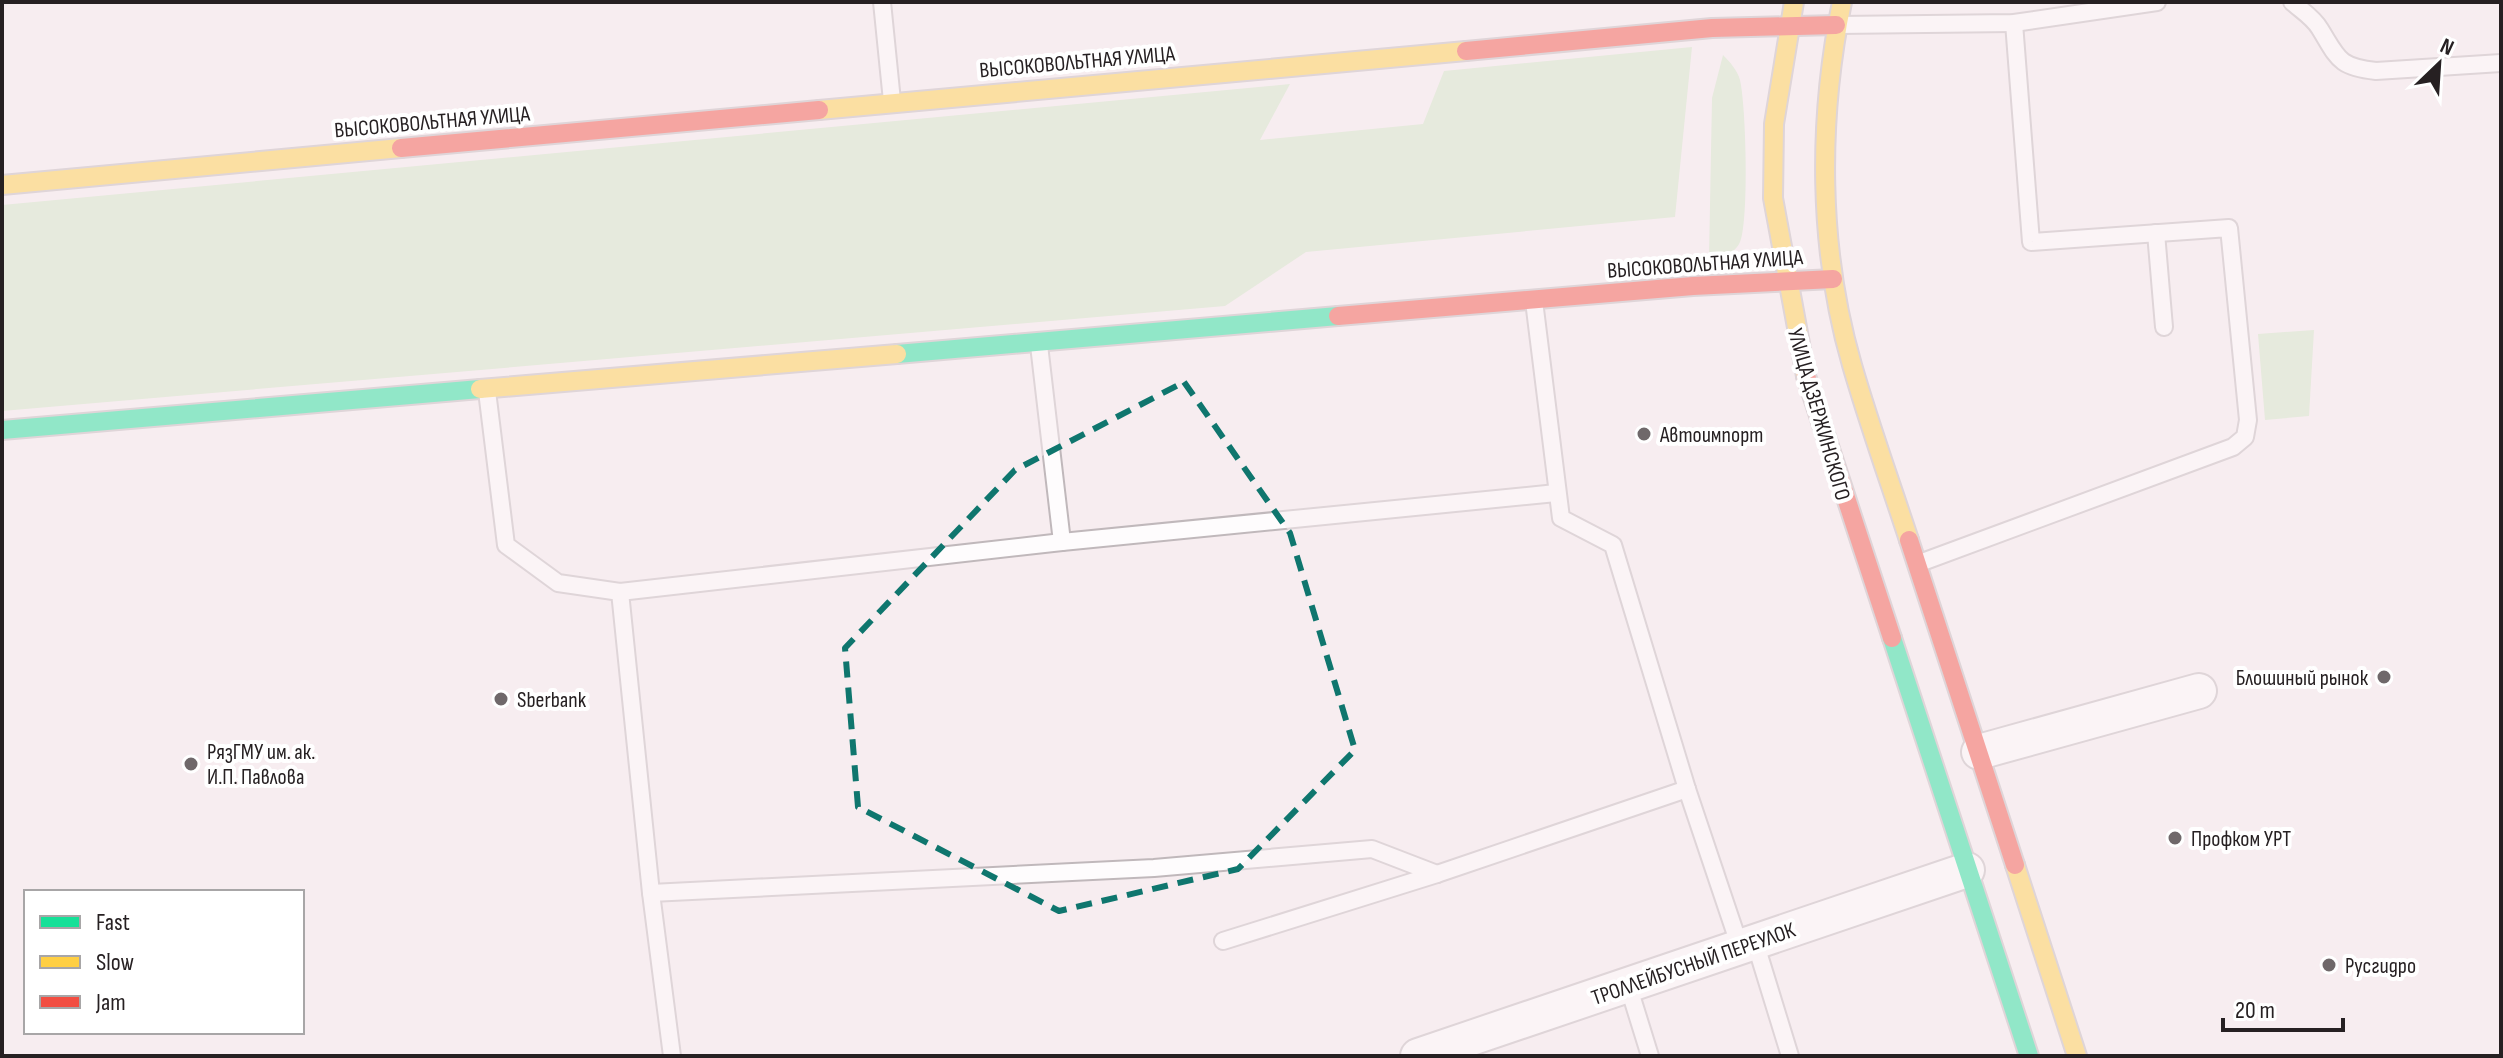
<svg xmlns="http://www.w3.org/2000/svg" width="2503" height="1058" font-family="'Sofia Sans Condensed',sans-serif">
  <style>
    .green { fill: #d0e6c5 }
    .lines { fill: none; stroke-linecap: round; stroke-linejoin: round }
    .lane-casing { stroke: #c0b8bb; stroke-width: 20 }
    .street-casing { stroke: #c0b8bb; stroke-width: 38 }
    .fast-casing { stroke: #c0b8bb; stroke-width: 22 }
    .slow-casing { stroke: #c0b8bb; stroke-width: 22 }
    .jam-casing { stroke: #c0b8bb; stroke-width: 22 }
    .lane { stroke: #fefcfd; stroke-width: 16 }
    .street { stroke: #fefcfd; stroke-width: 34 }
    .fast { stroke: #16e098; stroke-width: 18 }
    .slow { stroke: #ffcf43; stroke-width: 18 }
    .jam { stroke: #f24e42; stroke-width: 18 }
    .marked { fill: none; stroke: #0f766e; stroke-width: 6; stroke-dasharray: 16 10; stroke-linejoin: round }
    .poi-dot { fill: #6f686a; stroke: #fff; stroke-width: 3 }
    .labels { text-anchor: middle; stroke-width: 8; stroke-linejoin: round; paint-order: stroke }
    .street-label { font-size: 22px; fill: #262022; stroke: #fff }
    .poi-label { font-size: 22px; fill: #262022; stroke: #fff; text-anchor: start }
  </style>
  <rect width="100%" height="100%" fill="#f7edf0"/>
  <g class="green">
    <path d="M 1692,47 L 1675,217 L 1306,252 L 1225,306 L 2,411 L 2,205 L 1290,84 L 1260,140 L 1423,124 L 1444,71 Z"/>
    <path d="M 1723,55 C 1730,62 1737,70 1740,80 C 1746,106 1749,219 1740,242 C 1735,254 1721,257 1709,259 L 1712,98 Z"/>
    <path d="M 2314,330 L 2309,416 L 2265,420 L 2258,334 Z"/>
  </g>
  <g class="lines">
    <defs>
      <g id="lane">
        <path d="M 882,2 L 892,101"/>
        <path d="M 2292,2 C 2301,10 2314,18 2320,29 C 2338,58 2338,67 2376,71 L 2501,63"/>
        <path d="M 1838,25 L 2014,23 L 2157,2"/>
        <path d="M 2156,233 L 2164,327"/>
        <path d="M 1534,301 L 1561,518 L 1613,545 L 1687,789 L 1740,947"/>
        <path d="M 1039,345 L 1062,542"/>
        <path d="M 487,391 L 506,545 L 558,583 L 620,592 L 651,893 L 1154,868 L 1372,849 L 1437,874"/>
        <path d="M 1917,564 L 2233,447 L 2245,437 L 2248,420 L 2229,228 L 2031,242 L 2014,23"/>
        <path d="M 620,592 L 1062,542 L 1556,493"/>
        <path d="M 651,893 L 672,1056"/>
        <path d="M 1223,941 L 1437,874 L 1687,789"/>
        <path d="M 1755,942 L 1790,1056"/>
        <path d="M 1628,985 L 1650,1056"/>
      </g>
      <g id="street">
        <path d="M 1979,752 L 2199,691"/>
        <path d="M 1418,1056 L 1967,870"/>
      </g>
      <g id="fast">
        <path d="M 897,354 L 1338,316"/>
        <path d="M 2,430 L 480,389"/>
        <path d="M 1892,638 L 2029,1056"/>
      </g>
      <g id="slow">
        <path d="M 1794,2 L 1774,124 L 1773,198 L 1806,376"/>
        <path d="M 1842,2 C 1818,120 1818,248 1852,365 C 1869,424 1890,482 1909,540"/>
        <path d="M 819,110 L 1466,51"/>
        <path d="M 2,185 L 401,148"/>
        <path d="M 480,389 L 897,354"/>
        <path d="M 2015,865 L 2077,1056"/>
      </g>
      <g id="jam">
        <path d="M 1466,51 L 1712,28 L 1836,25"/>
        <path d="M 401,148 L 819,110"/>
        <path d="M 1338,316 L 1693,286 L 1833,279"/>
        <path d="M 1806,376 L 1892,638"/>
        <path d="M 1909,540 L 2015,865"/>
      </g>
    </defs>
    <use href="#lane" class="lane-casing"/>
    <use href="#street" class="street-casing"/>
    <use href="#fast" class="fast-casing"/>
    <use href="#slow" class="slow-casing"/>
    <use href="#jam" class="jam-casing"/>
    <use href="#lane" class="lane"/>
    <use href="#street" class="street"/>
    <use href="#fast" class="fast"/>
    <use href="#slow" class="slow"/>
    <use href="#jam" class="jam"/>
  </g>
  <path d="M0 0H2503V1058H0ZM 1184,382 L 1290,533 L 1355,750 L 1238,869 L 1059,911 L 858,807 L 845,648 L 1015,470 Z" fill="#f7edf0" fill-opacity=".55" fill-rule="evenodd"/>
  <path class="marked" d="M 1184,382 L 1290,533 L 1355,750 L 1238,869 L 1059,911 L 858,807 L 845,648 L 1015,470 Z"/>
  <g class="poi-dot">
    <circle cx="1644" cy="434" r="8"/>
    <circle cx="2384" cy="677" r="8"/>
    <circle cx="501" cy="699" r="8"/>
    <circle cx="191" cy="764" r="8"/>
    <circle cx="2175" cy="838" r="8"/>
    <circle cx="2329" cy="965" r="8"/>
  </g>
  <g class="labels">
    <g class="street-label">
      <text transform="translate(1077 61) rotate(-5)" y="8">ВЫСОКОВОЛЬТНАЯ УЛИЦА</text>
      <text transform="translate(432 121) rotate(-5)" y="8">ВЫСОКОВОЛЬТНАЯ УЛИЦА</text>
      <text transform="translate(1705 263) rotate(-4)" y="8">ВЫСОКОВОЛЬТНАЯ УЛИЦА</text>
      <text transform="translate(1820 414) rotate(74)" y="8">УЛИЦА ДЗЕРЖИНСКОГО</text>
      <text transform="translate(1693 963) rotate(-19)" y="8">ТРОЛЛЕЙБУСНЫЙ ПЕРЕУЛОК</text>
    </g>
    <g class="poi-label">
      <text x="1660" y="442">Автоимпорт</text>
      <text x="2368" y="685" text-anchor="end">Блошиный рынок</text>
      <text x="517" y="707">Sberbank</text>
      <text x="207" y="759">РязГМУ им. ак.<tspan x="207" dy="25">И.П. Павлова</tspan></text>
      <text x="2191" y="846">Профком УРТ</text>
      <text x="2345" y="973">Русгидро</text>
    </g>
  </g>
  <rect width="2503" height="1058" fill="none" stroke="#262022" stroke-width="8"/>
  <rect x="24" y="890" width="280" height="144" fill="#ffffff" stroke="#a8a6a7" stroke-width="2"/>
  <rect x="40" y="916" width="40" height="12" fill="#16e098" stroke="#a8a6a7" stroke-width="2"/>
  <text x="96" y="930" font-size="24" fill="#262022">Fast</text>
  <rect x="40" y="956" width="40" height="12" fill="#ffcf43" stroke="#a8a6a7" stroke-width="2"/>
  <text x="96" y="970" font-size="24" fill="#262022">Slow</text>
  <rect x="40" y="996" width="40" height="12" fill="#f24e42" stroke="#a8a6a7" stroke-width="2"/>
  <text x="96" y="1010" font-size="24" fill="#262022">Jam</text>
  <g transform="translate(2439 64) rotate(25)" stroke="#ffffff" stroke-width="6" paint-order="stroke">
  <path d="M0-6L14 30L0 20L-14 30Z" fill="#262022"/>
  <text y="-12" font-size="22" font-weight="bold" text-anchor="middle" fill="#262022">N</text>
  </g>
  <path d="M2223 1018v12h120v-12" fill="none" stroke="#262022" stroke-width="4"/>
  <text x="2235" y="1018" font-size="24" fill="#262022" stroke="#ffffff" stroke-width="6" paint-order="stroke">20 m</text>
</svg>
